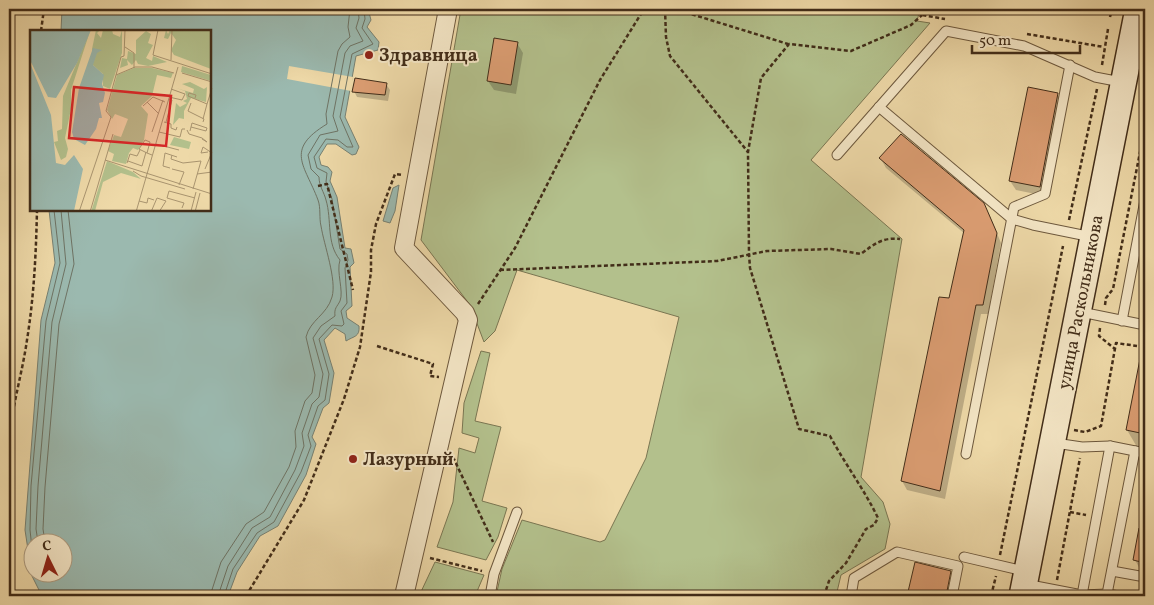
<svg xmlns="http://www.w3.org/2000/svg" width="1154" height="605" font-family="Vollkorn,serif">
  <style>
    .green { fill: #b3c08c; stroke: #7a7652 }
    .water { fill: #9bb9af; stroke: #778173; fill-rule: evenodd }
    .pier { fill: #eed9a8 }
    .shadow { fill: #0003 }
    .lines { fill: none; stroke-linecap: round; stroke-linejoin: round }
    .shore { stroke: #6e7364; stroke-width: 1 }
    .building { fill: #db9d72; stroke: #422d19 }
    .lane-casing { stroke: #6d583d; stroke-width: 11 }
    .street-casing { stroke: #6d583d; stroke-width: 20 }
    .secondary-casing { stroke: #422d19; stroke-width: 28 }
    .path { stroke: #422d19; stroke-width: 2.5; stroke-dasharray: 4 2.5; stroke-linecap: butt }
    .lane { stroke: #f4e6c6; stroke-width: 9 }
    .street { stroke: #f4e6c6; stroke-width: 18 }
    .secondary { stroke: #f4e6c6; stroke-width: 25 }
    .poi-dot { fill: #8f2418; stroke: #f4e6c6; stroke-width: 2 }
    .labels { text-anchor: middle; stroke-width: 4; stroke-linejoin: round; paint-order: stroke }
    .poi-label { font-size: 18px; font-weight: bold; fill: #422d19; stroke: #f4e6c6; text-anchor: start }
    .street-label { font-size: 18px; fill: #422d19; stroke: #f4e6c6 }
    .inset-road { fill: none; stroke: #a9946f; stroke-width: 1 }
    .view { fill: #d62828; fill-opacity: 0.15; stroke: #d62828; stroke-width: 2.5 }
    .inset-edge { fill: none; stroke: #422d19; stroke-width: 2.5 }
  </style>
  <rect width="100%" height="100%" fill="#eed9a8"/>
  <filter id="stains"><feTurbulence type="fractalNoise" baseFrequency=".004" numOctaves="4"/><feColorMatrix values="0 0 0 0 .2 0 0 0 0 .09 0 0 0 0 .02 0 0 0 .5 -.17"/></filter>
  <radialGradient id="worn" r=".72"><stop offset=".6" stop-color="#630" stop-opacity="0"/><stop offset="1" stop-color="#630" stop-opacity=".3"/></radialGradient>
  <g class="green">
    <path d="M 461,9 L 920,9 L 917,21 L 930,23 L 811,160 L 902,239 L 861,477 L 883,502 L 890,524 L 885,549 L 841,575 L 836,596 L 496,596 L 502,569 L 522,520 L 600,542 L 605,540 L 646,458 L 679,317 L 517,270 L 495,331 L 484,342 L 470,305 L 421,240 Z"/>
    <path d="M 481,351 L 490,353 L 475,421 L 501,427 L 482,501 L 507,508 L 498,537 L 486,560 L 437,547 L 453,502 L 459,448 L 475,453 L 479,438 L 462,433 L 464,403 Z"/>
    <path d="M 435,562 L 484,575 L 475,596 L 442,594 L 441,596 L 419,596 Z"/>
  </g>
  <g class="water">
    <path d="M 62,9 L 368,9 L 371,20 L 367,27 L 379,42 L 378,50 L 356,56 L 345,117 L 359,147 L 356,154 L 352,155 L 336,144 L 327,144 L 319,157 L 321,165 L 328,167 L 332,172 L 330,181 L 337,197 L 345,248 L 351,249 L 354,263 L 350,267 L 352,306 L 346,311 L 347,318 L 359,326 C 360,337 354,336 346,341 L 345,334 L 335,328 L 324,340 L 334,373 L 329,403 L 323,408 L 312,437 L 316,444 L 306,475 L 278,526 L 260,536 L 237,572 L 228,596 L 42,596 L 32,576 L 25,530 L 41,320 L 55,263 L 49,210 L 210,210 L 210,31 L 61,31 ZM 32,542 L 62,542 L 62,572 L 32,572 Z"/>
    <path d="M 399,185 L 395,211 L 390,223 L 383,221 L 393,188 Z"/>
  </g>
  <path class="pier" d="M 289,66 L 353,77 L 351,91 L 287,79 Z"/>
  <g class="shadow">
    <path d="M 517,43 L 523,53 L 516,94 L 494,90 L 488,81 Z"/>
    <path d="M 386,84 L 390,90 L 388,101 L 357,97 L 354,91 Z"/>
    <path d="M 1057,94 L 1063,103 L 1045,196 L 1016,190 L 1010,181 Z"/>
    <path d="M 881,159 L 989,214 L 1001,243 L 988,314 L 981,314 L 945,499 L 907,490 L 902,481 L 950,300 L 965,234 L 886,168 Z"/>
    <path d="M 1144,346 L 1145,346 L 1145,449 L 1137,447 L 1127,430 Z"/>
    <path d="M 1145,500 L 1145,578 L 1135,560 Z"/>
    <path d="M 915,564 L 950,572 L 955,581 L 952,596 L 909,596 Z"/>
  </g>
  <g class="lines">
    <g class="shore">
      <path d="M 38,542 L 36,529 L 38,486 L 52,322 L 66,264 L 61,210"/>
      <path d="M 45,542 L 43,529 L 45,487 L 59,324 L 74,264 L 68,210"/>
      <path d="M 32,548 L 30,530 L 31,486 L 46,321 L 60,263 L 54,210"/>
      <path d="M 210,596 L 221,562 L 246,524 L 264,512 L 289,467 L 296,447 L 295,431 L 305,401 L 312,393 L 315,375 L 306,337 C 310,320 327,315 332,297 C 337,280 324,245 321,226 C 319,218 321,208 318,200 C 305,165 284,150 327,124 L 326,114 L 338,51 L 342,44 L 350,37 L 348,27 L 350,9"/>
      <path d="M 218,596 L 228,566 L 252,528 L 270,517 L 295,470 L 304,446 L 302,433 L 312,404 L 319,397 L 323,374 L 313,338 L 321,326 L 335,316 C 334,308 337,307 340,301 C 344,291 336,272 340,260 C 326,243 332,220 326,200 C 324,192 319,186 319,177 L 311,169 L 308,155 L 320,135 L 338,131 L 333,116 L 345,53 L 350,46 L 363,41 L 356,28 L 359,18 L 358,9"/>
      <path d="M 224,596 L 233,569 L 257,533 L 274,522 L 301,472 L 311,446 L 308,435 L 318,406 L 325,400 L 329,374 L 319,339 L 332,325 L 342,326 L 344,324 L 341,311 L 347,303 L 345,268 L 348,260 L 347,254 L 340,249 L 332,199 L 326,182 L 327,173 L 317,168 L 314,157 L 326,139 L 338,140 L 347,147 L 353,147 L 340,117 L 352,54 L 373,44 L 362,28 L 365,19 L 364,9"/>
    </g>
  </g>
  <g class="building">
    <path d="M 494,38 L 518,42 L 511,85 L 487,81 Z"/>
    <path d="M 355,78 L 387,83 L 385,95 L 352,92 Z"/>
    <path d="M 1028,87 L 1058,93 L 1040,187 L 1009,181 Z"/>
    <path d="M 901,134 L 984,203 L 997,233 L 983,305 L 976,305 L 940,491 L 901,481 L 939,297 L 949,298 L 964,230 L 879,158 Z"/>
    <path d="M 1140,359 L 1145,359 L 1145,434 L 1126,430 Z"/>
    <path d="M 1139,528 L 1145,528 L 1145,563 L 1133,560 Z"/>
    <path d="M 915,562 L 951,571 L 946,596 L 907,596 Z"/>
  </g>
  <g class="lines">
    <defs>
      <g id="lane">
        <path d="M 879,107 L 1012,219 L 1033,225 L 1092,237"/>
        <path d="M 837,155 L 946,31 L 1024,46 L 1095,77 L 1121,82"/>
        <path d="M 1081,312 L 1145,325"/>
        <path d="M 1122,321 L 1145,200"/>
        <path d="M 1055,443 L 1082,447 L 1110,446 L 1145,453"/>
        <path d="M 966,454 L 1014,207 L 1045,194 L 1070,65"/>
        <path d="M 964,557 L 1024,571"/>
        <path d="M 1112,571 L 1145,577"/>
        <path d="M 1025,584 L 1082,595 L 1107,594 L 1119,596"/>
        <path d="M 1107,594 L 1135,451"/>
        <path d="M 1082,595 L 1110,446"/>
        <path d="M 490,596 L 494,574 L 517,512"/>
        <path d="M 851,596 L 854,578 L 897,552 L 958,566 L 952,596"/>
      </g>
      <path id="street" d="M 404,596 L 468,320 L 465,313 L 404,248 L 448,9"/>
      <path id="secondary" d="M 1022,596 L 1138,9"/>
    </defs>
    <use href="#lane" class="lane-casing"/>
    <use href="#street" class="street-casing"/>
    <use href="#secondary" class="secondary-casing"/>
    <g class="path">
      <path d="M 665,9 L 666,37 L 670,56 L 748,152"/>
      <path d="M 680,9 L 691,14 L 788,44"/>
      <path d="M 923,9 L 922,15 L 945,19"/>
      <path d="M 1110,17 L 1112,9"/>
      <path d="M 41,31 L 44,9"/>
      <path d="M 1027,34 L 1104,47"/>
      <path d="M 1102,65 L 1108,29"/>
      <path d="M 31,123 L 31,135"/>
      <path d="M 318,186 L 327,184 L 353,290"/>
      <path d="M 1069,220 L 1097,89"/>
      <path d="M 500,270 L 717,261 L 767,251 L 831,249 L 861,254 C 874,244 883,237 900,239"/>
      <path d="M 478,304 L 515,248 L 600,80 L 644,9"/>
      <path d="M 1105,305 L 1106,298 L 1113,289 L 1145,127"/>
      <path d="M 1100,328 L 1099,336 L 1115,349"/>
      <path d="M 377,346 L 433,364 L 430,376 L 439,377"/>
      <path d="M 1074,430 L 1085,432 L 1101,426 L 1116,343 L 1137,346"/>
      <path d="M 9,445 C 11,409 22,375 27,340 C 34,296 36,254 37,210"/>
      <path d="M 453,457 L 493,542"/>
      <path d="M 1070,512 L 1086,515"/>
      <path d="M 1000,555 L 1063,246"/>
      <path d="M 430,558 L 482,571"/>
      <path d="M 9,570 L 12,596"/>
      <path d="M 1057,580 L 1080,458"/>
      <path d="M 246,596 L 304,500 L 344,399 L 360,347 L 371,272 L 371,250 L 376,224 L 395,174 L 402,175"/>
      <path d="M 824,596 L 829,581 L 846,563 L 866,529 L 874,525 L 878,518 C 864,489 845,464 830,436 L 799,429 L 750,268 L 749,254 L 748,152 L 761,78 L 789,44 L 851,51 L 911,25 L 922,15"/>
      <path d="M 991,596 L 996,576"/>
      <path d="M 1139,596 L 1141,588"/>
    </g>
    <use href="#lane" class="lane"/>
    <use href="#street" class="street"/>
    <use href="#secondary" class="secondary"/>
  </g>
  <g class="poi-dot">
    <circle cx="369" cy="55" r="5"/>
    <circle cx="353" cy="459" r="5"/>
  </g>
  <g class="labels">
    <g class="poi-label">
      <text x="379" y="61">Здравница</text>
      <text x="363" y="465">Лазурный</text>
    </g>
    <g class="street-label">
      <text transform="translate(1080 302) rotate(-79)" y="6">улица Раскольникова</text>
    </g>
  </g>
  <g transform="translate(30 30)">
    <rect width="181" height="181" fill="#eed9a8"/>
    <path d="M 66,0 L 70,0 L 67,3 L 71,8 L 73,0 L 82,0 L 83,4 L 90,7 L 92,0 L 92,23 L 80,59 L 73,56 L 73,44 L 63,35 L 62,19 ZM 136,0 L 138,4 L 140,0 L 181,0 L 181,21 L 176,24 L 181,21 L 181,39 L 144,25 L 141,20 L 146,10 L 141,3 L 138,9 L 134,8 ZM 60,1 L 41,60 L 41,79 L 35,108 L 38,119 L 36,127 L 31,130 L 24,112 L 28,111 L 27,101 L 32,99 L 33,66 ZM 116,1 L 121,4 L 118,13 L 123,15 L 116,28 L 122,31 L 123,26 L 137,32 L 118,36 L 108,34 L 106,30 L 102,35 L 97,30 L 98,35 L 90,38 L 92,28 L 97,29 L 98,21 L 106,24 L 106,10 ZM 152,36 L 181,45 L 181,51 L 151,42 ZM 104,38 L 122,38 L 143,43 L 141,48 L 127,45 L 122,66 L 111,76 L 118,84 L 114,110 L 108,120 L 103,118 L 99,123 L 96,134 L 82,131 L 84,124 L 78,121 L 84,105 L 91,107 L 98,89 L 85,84 L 82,89 L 77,80 L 87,45 ZM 160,52 L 174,59 L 177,57 L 176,72 L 161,68 L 154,81 L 154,89 L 149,88 L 143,95 L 146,73 L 150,77 L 157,73 L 153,71 L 157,69 L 155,61 L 146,58 L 163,63 L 164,59 L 152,54 ZM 144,107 L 161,112 L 159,119 L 140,115 ZM 77,131 L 103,142 L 111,149 L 91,143 L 73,152 L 65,181 L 61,182 Z" fill="#b3c08c"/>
    <path d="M 0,0 L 61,0 L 47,33 L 26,68 L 18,67 L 0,30 ZM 63,18 L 72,20 L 67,23 L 63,35 L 74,45 L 72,54 L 75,63 L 73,72 L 69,73 L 72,88 L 69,88 L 66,99 L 55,115 L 44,109 L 42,102 L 49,58 ZM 0,33 L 21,85 L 26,133 L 35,135 L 44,125 L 53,139 L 44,181 L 0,181 Z" fill="#9bb9af"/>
    <path class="inset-road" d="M 128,0 L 123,25 L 182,44M 95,17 L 104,23 L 104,38M 141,30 L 142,0M 152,43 L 182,52M 86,45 L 105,37 L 122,37 L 144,43M 139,67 L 152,70 L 155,64 L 141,59M 165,68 L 166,65 L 159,63 L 158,66 L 177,74 L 173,89M 117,72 L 129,84M 161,73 L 158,81 L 174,89 L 173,92M 177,74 L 182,58M 113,76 L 123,67 L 135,72M 134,92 L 141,94 L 141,98 L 146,100 L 147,97M 136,92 L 142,70 L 139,69M 157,100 L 159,104 L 172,108 L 177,112 L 172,109M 160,101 L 162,93 L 177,98 L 176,101 L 161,97M 122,102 L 133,70M 129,102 L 150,107 L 152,99 L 155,99M 126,114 L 149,120M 178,122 L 171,123 L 173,117 L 182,123M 117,123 L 109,119 L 115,110 L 120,112 L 117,123 L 122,125M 142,125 L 141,129 L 153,133 L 171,131 L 163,159M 75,130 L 182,164M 98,131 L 112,136 L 116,122M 97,133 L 100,124 L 107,126 L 110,120M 140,138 L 133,136 L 135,123 L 147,127M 142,139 L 154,142 L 149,155M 175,139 L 182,122M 103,141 L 111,146 L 155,159M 167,144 L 182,142M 109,171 L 117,173 L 118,168 L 124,170M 152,178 L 154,173 L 137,168 L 139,161 L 165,168M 161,181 L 166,162M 49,182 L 81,87 L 76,81 L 91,27 L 94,26 L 95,0M 60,182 L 83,104M 106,182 L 148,37M 121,182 L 127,168 L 136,171 L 129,182M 165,182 L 170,163"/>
    <path class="view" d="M 44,57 L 141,66 L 136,116 L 39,108 Z"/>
    <rect width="181" height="181" class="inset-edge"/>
  </g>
  <rect width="1154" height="605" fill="none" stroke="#eed9a8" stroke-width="30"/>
  <rect x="10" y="10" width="1134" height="585" fill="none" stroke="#422d19" stroke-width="2.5"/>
  <rect x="15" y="15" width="1124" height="575" fill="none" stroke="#422d19"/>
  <g transform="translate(48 558) rotate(355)"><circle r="24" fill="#f4e6c6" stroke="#ad9c81"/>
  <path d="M0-4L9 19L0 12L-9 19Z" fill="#8f2418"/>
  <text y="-8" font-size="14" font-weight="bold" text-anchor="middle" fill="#422d19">С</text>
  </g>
  <path d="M972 45v8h108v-8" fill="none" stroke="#422d19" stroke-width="2.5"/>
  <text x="979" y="45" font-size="15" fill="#422d19" stroke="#f4e6c6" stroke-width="4" paint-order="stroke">50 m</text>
  <rect width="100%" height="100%" filter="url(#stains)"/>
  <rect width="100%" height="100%" fill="url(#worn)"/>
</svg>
